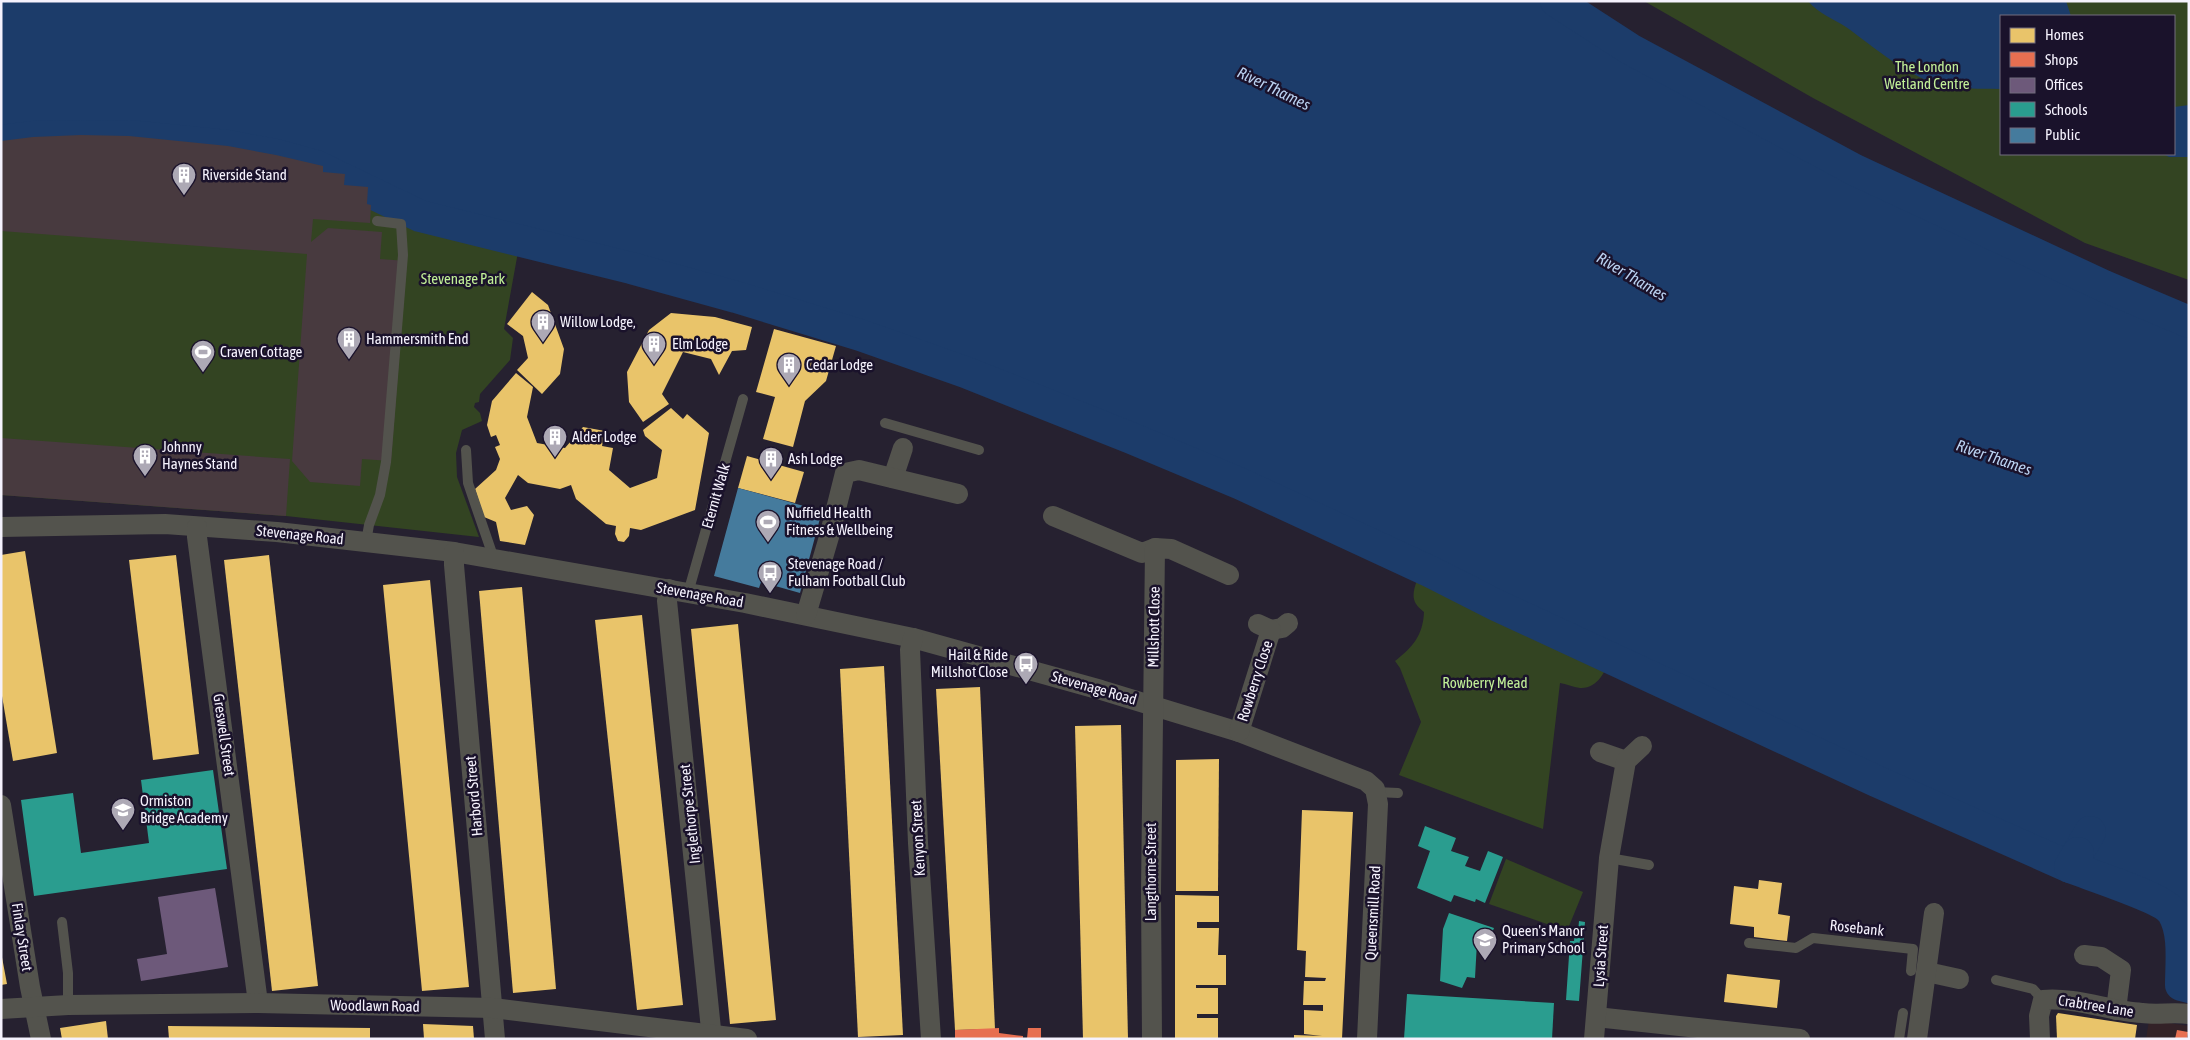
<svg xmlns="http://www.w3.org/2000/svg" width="2190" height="1040" font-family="'Asap Condensed',sans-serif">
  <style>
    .commercial { fill: #332227 }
    .green { fill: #342; fill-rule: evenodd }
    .water { fill: #1c3c6a }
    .homes { fill: #e9c46a }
    .shops { fill: #e76f51 }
    .offices { fill: #6d597a }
    .schools { fill: #2a9d8f }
    .public { fill: #457b9d }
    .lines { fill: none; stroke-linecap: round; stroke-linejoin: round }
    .river { stroke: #1c3c6a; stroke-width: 32 }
    .building { fill: #483a3f }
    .service { stroke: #53534d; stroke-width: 10 }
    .minor { stroke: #53534d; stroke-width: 20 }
    .labels { text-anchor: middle; stroke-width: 5; stroke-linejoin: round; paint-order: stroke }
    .park-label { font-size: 15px; fill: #c1ef97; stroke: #1a122b }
    .poi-label { font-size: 15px; fill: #f5f2fd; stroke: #1a122b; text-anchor: start }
    .street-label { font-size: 15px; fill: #f5f2fd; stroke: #1a122b }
    .water-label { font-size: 16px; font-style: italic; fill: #bad1f0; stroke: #1a122b }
  </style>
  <rect width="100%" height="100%" fill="#262130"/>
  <path class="commercial" d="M 2149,1020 L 2189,1026 L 2189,1039 L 2146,1039 Z"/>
  <g class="green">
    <path d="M 1644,1 L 2189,1 L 2189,280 L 2085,243 L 1813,98 ZM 2001,16 L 2174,16 L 2174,154 L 2001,154 Z"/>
    <path d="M 81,135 C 159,136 238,143 314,165 C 352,177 383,203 420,216 C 452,227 487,233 520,241 L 504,329 L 513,338 L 510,360 L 480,394 L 479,402 L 475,403 L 474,407 L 480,413 L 482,421 L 462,430 L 456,453 L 457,477 L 479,537 L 286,516 L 1,495 L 1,141 L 33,137 Z"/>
    <path d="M 1431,572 L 1496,605 L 1611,658 C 1605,671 1598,689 1580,688 C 1573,687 1566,684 1560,683 L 1543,829 L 1399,775 L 1421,722 L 1400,668 L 1395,661 C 1413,647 1423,635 1424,612 C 1411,602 1412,595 1417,580 L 1427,586 Z"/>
    <path d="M 1506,859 L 1583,892 L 1567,931 L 1489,904 Z"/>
  </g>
  <g class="water">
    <path d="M 1,1 L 1556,1 L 1630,49 L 1855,170 L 2104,286 L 2189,322 L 2189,987 L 2181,985 L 2180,939 L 2178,924 L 2172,911 L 2158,901 L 2070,867 L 1876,781 L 1496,605 L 1431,572 L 1241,484 L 1040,401 L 860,335 L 736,297 L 631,268 L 420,216 L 317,166 L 276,155 L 228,146 L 129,136 L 33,137 L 1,141 Z"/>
    <path d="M 1808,1 L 2066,1 L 2071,16 L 2001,16 L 2001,89 C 1983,88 1962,90 1944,86 C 1909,78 1874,47 1846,27 C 1832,18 1819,14 1808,1 Z"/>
    <path d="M 2189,105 L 2189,157 L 2169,157 L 2163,154 L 2174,154 L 2174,107 Z"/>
  </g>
  <g class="homes">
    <path d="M 532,292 L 548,305 L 564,349 L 560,374 L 542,394 L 517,370 L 528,358 L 523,336 L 507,324 Z"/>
    <path d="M 671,313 L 715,317 L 752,327 L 746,350 L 732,351 L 719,375 L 711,359 L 683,352 L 662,394 L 669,404 L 643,422 L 629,402 L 627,372 L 649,330 Z"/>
    <path d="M 774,329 L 836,346 L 826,381 L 805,401 L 793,447 L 763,439 L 775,397 L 756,392 Z"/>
    <path d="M 516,373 L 533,387 L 527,417 L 537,443 L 565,448 L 583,427 L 605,431 L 602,446 L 613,448 L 609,470 L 630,488 L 657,478 L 662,450 L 645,436 L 643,430 L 671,408 L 683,419 L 687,414 L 709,433 L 695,510 L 641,530 L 630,528 L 629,536 L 624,542 L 618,541 L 615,534 L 616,526 L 606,524 L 576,499 L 571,485 L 560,489 L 528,483 L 518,475 L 505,498 L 511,510 L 527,506 L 534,515 L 525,545 L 500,541 L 496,522 L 484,517 L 475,489 L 496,470 L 500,459 L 495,447 L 500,445 L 496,435 L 491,437 L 487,425 L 492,401 Z"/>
    <path d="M 747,456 L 804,472 L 795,503 L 738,488 Z"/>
    <path d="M 25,551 L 57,753 L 13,761 L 1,690 L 1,555 Z"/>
    <path d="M 176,555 L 199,754 L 153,760 L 129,560 Z"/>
    <path d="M 269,555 L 318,986 L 272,991 L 224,560 Z"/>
    <path d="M 430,580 L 469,987 L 422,991 L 383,585 Z"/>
    <path d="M 522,587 L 556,989 L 513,993 L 479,591 Z"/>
    <path d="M 642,615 L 683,1005 L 637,1010 L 595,620 Z"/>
    <path d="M 738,624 L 776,1020 L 730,1024 L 691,629 Z"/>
    <path d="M 884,666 L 903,1035 L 858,1037 L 840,669 Z"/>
    <path d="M 980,687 L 995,1029 L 955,1030 L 936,689 Z"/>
    <path d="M 1121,725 L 1128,1039 L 1083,1039 L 1075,726 Z"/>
    <path d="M 1219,759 L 1218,891 L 1176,891 L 1176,760 Z"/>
    <path d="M 1302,810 L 1353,812 L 1342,1039 L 1294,1039 L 1294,1035 L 1322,1036 L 1304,1034 L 1304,1010 L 1323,1011 L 1323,1005 L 1303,1005 L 1304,981 L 1325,981 L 1326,978 L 1305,977 L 1306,951 L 1297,950 Z"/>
    <path d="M 1759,880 L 1782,883 L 1778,914 L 1790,916 L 1787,941 L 1754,937 L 1754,927 L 1730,924 L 1734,886 L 1758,889 Z"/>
    <path d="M 1175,895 L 1219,896 L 1219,922 L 1197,922 L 1197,928 L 1219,928 L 1218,955 L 1226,955 L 1226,985 L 1196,985 L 1196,988 L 1218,988 L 1218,1014 L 1197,1014 L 1197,1018 L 1218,1018 L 1218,1039 L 1175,1039 Z"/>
    <path d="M 1,952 L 7,984 L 1,985 Z"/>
    <path d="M 1727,974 L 1780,980 L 1777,1008 L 1724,1002 Z"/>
    <path d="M 2058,1013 L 2137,1025 L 2135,1039 L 2057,1039 L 2056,1016 Z"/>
    <path d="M 106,1021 L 108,1039 L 62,1039 L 60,1028 Z"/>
    <path d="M 423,1024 L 473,1026 L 474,1039 L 424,1039 Z"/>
    <path d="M 168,1026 L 370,1028 L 370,1039 L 169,1039 Z"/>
  </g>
  <g class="shops">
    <path d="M 999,1028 L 999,1033 L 1023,1036 L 1023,1039 L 955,1039 L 955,1030 Z"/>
    <path d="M 1028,1028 L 1041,1028 L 1041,1039 L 1027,1039 Z"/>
    <path d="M 2177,1030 L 2188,1032 L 2187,1039 L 2175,1039 Z"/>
  </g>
  <path class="offices" d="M 215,888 L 228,967 L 141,981 L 137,959 L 167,954 L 158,897 Z"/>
  <g class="schools">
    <path d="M 213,770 L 227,869 L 34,896 L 21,800 L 73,793 L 81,853 L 149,843 L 141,780 Z"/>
    <path d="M 1425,826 L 1456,838 L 1451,851 L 1469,857 L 1465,866 L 1480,871 L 1488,851 L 1503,857 L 1485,903 L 1476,899 L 1475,902 L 1454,895 L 1451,902 L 1417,888 L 1430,851 L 1418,846 Z"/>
    <path d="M 1449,913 L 1494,928 L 1487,946 L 1477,942 L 1475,978 L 1467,977 L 1462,988 L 1440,981 L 1443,929 Z"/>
    <path d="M 1579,921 L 1585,922 L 1579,1001 L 1566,1000 L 1570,941 L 1574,941 L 1575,931 L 1578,932 Z"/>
    <path d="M 1407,994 L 1554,1003 L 1552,1039 L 1404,1039 Z"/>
  </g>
  <path class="public" d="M 738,488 L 822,511 L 800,593 L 761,582 L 759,588 L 714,576 Z"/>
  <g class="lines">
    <g class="river">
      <path d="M 1556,1 L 1630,49 L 1855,170 L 2104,286 L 2189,322"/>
      <path d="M 1,141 L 33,137 L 129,136 L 228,146 L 276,155 L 316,166 L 420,216 L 631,268 L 736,297 L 860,335 L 965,372 L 1131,438 L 1241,484 L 1431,572 L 1496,605 L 1876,781 L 2070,867 L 2090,832"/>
      <path d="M 2078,853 L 2070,867 C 2090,875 2164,898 2173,913 C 2185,933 2181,963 2181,985 L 2189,987"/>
    </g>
  </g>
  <g class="building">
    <path d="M 81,135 L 129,136 L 228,146 L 276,155 L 323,166 L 323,172 L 345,174 L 344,185 L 368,187 L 367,204 L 371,205 L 370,223 L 313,219 L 311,242 L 328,228 L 382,232 L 380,259 L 407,261 L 391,461 L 362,459 L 360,486 L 310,482 L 292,461 L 307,254 L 1,231 L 1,141 L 33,137 Z"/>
    <path d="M 1,438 L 290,459 L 286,516 L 1,495 Z"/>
  </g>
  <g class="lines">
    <g class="service">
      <path d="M 885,423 L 979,450"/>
      <path d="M 466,450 L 468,483 L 494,559"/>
      <path d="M 366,542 L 369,525 L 380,495 L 386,462 L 403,255 L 401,224 L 377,221"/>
      <path d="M 688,593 L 743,399"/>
      <path d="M 1376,792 L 1398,793"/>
      <path d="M 1609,858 L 1649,865"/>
      <path d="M 62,922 L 68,973 L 68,1005"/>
      <path d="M 1749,943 L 1796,948 L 1813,938 L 1913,949 L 1911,971"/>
      <path d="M 1996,980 L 2033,989 L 2043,1000"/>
      <path d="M 1899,1039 L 1903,1013"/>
    </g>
    <g class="minor">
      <path d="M 893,478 L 903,448"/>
      <path d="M 1053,516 L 1142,553 L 1155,548"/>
      <path d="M 1,527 L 165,524 L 277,532 L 454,552 L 494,559 L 745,603 L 913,638 L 1101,690 L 1239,732 L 1366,781 L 1375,789 L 1378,804 L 1367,1039"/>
      <path d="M 197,527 L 197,537 L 258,1003"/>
      <path d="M 454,552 L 454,565 L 495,1039"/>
      <path d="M 669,589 L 667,601 L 712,1039"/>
      <path d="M 806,615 L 829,537 L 845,473 L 859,470 L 958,494"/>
      <path d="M 1271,630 L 1282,628 L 1288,623"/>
      <path d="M 913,638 L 910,650 L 918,843 L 931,1039"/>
      <path d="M 1239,732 L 1271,630 L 1258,624"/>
      <path d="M 1600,752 L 1626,761"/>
      <path d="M 1,805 L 30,987 L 41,1039"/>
      <path d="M 2084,955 L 2101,957 L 2121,970 L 2116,1010"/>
      <path d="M 1927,972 L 1959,979"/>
      <path d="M 1,1009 L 68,1005 L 258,1003 L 493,1008 L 747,1039"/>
      <path d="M 1596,1017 L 1800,1039"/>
      <path d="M 1152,1039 L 1151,892 L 1155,548 L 1171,549 L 1229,575"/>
      <path d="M 1594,1039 L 1609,858 L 1626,761 L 1642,746"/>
      <path d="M 1917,1039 L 1934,913"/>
      <path d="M 2040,1039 L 2039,1016 L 2043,1000 C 2076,997 2109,1011 2142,1013 C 2158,1015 2173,1012 2189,1014"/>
    </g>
  </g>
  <defs>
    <symbol id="building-pin" viewBox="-11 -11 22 30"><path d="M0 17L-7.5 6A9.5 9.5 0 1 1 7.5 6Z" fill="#ada9b5" stroke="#1a122b"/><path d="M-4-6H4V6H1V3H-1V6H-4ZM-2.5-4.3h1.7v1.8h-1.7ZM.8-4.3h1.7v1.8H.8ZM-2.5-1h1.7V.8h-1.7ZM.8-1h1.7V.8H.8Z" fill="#fff"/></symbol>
    <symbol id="stadium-pin" viewBox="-11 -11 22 30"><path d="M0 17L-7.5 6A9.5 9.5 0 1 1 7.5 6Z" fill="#ada9b5" stroke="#1a122b"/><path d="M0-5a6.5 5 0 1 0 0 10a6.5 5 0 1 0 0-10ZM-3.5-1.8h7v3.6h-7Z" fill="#fff"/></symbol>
    <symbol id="bus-pin" viewBox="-11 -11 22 30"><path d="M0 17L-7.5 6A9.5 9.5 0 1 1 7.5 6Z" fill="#ada9b5" stroke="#1a122b"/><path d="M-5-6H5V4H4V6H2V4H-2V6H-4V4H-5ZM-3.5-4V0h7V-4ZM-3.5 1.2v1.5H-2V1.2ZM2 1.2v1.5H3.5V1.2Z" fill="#fff"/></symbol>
    <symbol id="school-pin" viewBox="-11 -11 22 30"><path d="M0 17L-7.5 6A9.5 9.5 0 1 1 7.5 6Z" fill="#ada9b5" stroke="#1a122b"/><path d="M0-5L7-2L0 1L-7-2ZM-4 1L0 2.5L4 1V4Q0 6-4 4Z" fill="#fff"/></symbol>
  </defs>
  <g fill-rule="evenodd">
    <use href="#building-pin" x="170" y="161" width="28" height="38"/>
    <use href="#building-pin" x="529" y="308" width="28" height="38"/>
    <use href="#building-pin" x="335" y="325" width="28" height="38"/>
    <use href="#building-pin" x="640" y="330" width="28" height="38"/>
    <use href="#stadium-pin" x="189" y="338" width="28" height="38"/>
    <use href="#building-pin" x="775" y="351" width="28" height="38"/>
    <use href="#building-pin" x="541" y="423" width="28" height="38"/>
    <use href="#building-pin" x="131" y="442" width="28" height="38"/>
    <use href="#building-pin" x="757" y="445" width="28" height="38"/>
    <use href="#stadium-pin" x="754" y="508" width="28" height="38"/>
    <use href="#bus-pin" x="756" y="559" width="28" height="38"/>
    <use href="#bus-pin" x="1012" y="650" width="28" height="38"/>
    <use href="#school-pin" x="109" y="796" width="28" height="38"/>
    <use href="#school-pin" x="1471" y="926" width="28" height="38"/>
  </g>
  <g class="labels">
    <g class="park-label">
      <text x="1927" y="72">The London<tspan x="1927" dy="17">Wetland Centre</tspan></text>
      <text x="463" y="284">Stevenage Park</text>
      <text x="1485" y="688">Rowberry Mead</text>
    </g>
    <g class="poi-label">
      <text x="202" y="180">Riverside Stand</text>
      <text x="560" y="327">Willow Lodge,</text>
      <text x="366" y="344">Hammersmith End</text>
      <text x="672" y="349">Elm Lodge</text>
      <text x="220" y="357">Craven Cottage</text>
      <text x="806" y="370">Cedar Lodge</text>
      <text x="572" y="442">Alder Lodge</text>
      <text x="162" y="452">Johnny<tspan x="162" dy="17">Haynes Stand</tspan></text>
      <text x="788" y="464">Ash Lodge</text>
      <text x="786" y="518">Nuffield Health<tspan x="786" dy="17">Fitness &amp; Wellbeing</tspan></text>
      <text x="788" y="569">Stevenage Road /<tspan x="788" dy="17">Fulham Football Club</tspan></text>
      <text x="1008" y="660" text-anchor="end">Hail &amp; Ride<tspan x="1008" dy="17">Millshot Close</tspan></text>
      <text x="140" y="806">Ormiston<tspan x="140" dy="17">Bridge Academy</tspan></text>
      <text x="1502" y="936">Queen's Manor<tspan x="1502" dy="17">Primary School</tspan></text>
    </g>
    <g class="street-label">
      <text transform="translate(716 496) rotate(-74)" y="5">Eternit Walk</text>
      <text transform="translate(300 535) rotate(6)" y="5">Stevenage Road</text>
      <text transform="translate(700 595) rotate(10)" y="5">Stevenage Road</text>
      <text transform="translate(1154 627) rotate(-89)" y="5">Millshott Close</text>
      <text transform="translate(1255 681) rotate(-72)" y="5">Rowberry Close</text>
      <text transform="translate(1094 688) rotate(16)" y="5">Stevenage Road</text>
      <text transform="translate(224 735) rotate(82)" y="5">Greswell Street</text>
      <text transform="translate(474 796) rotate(-95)" y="5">Harbord Street</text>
      <text transform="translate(690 814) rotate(-96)" y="5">Inglethorpe Street</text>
      <text transform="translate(918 838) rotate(-93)" y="5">Kenyon Street</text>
      <text transform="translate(1151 872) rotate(-90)" y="5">Langthorne Street</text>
      <text transform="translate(1373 913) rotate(-87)" y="5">Queensmill Road</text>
      <text transform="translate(1857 928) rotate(6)" y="5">Rosebank</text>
      <text transform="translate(22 937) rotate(81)" y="5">Finlay Street</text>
      <text transform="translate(1601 956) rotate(-86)" y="5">Lysia Street</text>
      <text transform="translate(375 1006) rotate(1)" y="5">Woodlawn Road</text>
      <text transform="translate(2096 1006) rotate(9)" y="5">Crabtree Lane</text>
    </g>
    <g class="water-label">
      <text transform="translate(1274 88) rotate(26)" y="6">River Thames</text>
      <text transform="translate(1632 276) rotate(31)" y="6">River Thames</text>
      <text transform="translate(1994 457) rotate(19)" y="6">River Thames</text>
    </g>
  </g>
  <rect width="2190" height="1040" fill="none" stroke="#f5f2fd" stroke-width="5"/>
  <rect x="2000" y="15" width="175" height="140" fill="#1a122b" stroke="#726c7f"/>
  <rect x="2010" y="28" width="25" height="15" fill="#e9c46a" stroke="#726c7f"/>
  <text x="2045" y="40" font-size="15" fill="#f5f2fd">Homes</text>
  <rect x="2010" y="52" width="25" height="15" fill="#e76f51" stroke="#726c7f"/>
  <text x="2045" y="65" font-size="15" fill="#f5f2fd">Shops</text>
  <rect x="2010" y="78" width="25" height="15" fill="#6d597a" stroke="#726c7f"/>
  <text x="2045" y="90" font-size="15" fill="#f5f2fd">Offices</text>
  <rect x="2010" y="102" width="25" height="15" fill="#2a9d8f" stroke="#726c7f"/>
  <text x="2045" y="115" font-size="15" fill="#f5f2fd">Schools</text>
  <rect x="2010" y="128" width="25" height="15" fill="#457b9d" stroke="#726c7f"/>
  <text x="2045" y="140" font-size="15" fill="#f5f2fd">Public</text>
</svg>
